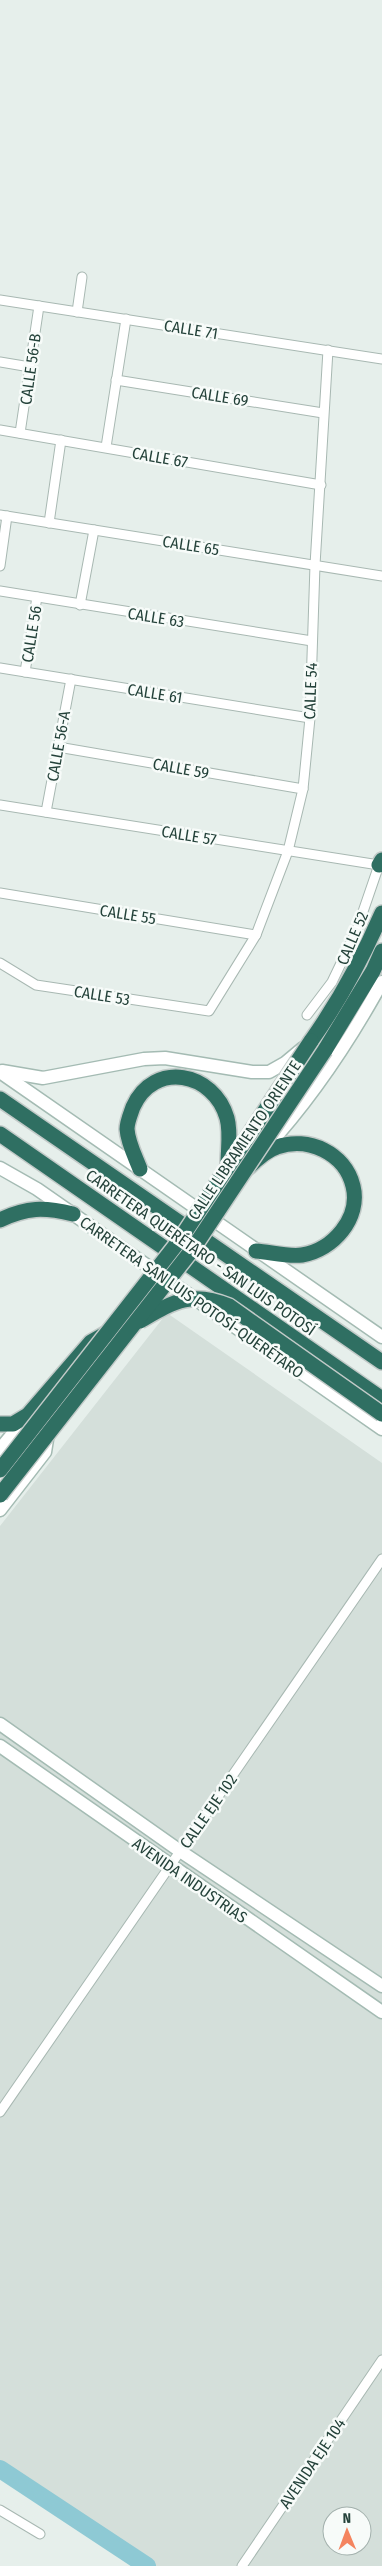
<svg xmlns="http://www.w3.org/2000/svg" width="382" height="2566" font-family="'Fira Sans Condensed',sans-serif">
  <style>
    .built { fill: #d4dfda; fill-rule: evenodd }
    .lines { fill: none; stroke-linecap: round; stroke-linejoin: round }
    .river { stroke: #8ec9d4; stroke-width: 18 }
    .street-casing { stroke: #a8b8b2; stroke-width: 11 }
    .secondary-casing { stroke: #a4bbb3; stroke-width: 15 }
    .highway-casing { stroke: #c2cac8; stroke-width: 18 }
    .street { stroke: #fff; stroke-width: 9 }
    .secondary { stroke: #fff; stroke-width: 12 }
    .highway { stroke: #2f6f62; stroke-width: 15 }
    .highway-bridge-casing { stroke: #c2cac8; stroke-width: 18; stroke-linecap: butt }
    .highway-bridge { stroke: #2f6f62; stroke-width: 15 }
    .labels { text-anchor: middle; stroke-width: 5; stroke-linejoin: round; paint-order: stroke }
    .street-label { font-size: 16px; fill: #24423a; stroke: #f7fbf9 }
  </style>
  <rect width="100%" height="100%" fill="#e6efeb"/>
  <path class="built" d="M 167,1313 L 382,1463 L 382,2566 L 147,2566 L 0,2469 L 0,1526 ZM 332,2516 L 362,2516 L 362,2546 L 332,2546 Z"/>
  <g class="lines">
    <path class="river" d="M 0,2469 L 147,2566"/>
    <defs>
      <g id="street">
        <path d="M 0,300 L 382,359"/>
        <path d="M 77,312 L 82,277"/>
        <path d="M 0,362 L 30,367"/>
        <path d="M 116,380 L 323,413"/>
        <path d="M 0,430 L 321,485"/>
        <path d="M 20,433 L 39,306"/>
        <path d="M 106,447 L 126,319"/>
        <path d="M 0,515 L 382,576"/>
        <path d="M 49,523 L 61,440"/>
        <path d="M 0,566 L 7,516"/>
        <path d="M 0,591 L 312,641"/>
        <path d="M 80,605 L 94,530"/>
        <path d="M 0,668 L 310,718"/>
        <path d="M 25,672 L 37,597"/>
        <path d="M 58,747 L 303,789"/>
        <path d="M 0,805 L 379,865 L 356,932 L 332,982 L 307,1015"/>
        <path d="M 46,812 L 71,679"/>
        <path d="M 0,893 L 256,935"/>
        <path d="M 0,963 L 36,985 L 209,1011 L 256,935 L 288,851 L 303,789 L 310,718 L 315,565 L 328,350"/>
        <path d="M 0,2112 L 382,1559"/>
        <path d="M 0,2510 L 40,2534"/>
        <path d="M 242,2566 L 382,2360"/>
      </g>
      <g id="secondary">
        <path d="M 2,1071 L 43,1078 L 144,1059 L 165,1058 L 252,1072 L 269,1072 L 285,1063 L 303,1048"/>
        <path d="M 0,1072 L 382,1337"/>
        <path d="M 265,1149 C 311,1099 349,1042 382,982"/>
        <path d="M 0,1168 L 37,1189 L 382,1429"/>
        <path d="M 0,1449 L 25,1419"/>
        <path d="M 0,1510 L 45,1452 L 48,1433"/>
        <path d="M 0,1724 L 180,1851 L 382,1986"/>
        <path d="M 0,1746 L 382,2012"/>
      </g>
      <g id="highway">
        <path d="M 379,865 L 382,860"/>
        <path d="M 311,1041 C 340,1000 362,959 382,913"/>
        <path d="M 325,1050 L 373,971 L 382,951"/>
        <path d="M 0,1099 L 382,1362"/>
        <path d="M 0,1134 L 382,1399"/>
        <path d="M 249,1167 C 257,1159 267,1150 277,1147 C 308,1136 345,1153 353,1186 C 361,1218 333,1250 302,1255 C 288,1257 270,1252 256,1251"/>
        <path d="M 140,1169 C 135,1156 128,1143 127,1129 C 127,1122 131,1113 133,1107 C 154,1060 214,1072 227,1118 C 231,1132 228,1150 228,1164"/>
        <path d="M 0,1220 C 27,1207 44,1207 73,1214"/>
        <path d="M 0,1424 L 13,1424 L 28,1415 L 91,1342 L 105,1334"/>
      </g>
    </defs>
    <use href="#street" class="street-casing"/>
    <use href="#secondary" class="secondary-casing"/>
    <use href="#highway" class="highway-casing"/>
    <use href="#street" class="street"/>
    <use href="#secondary" class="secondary"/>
    <use href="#highway" class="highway"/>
    <defs>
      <g id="highway-bridge">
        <path d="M 140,1321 C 173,1302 191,1290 229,1306 L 382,1414"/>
        <path d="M 0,1470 L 179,1241 L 311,1041"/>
        <path d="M 0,1495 L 192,1250 L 325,1050"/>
      </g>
    </defs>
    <use href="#highway-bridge" class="highway-bridge-casing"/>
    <use href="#highway-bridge" class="highway-bridge"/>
  </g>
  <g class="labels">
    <g class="street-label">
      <text transform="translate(191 329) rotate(9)" y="6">CALLE 71</text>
      <text transform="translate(30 369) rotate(-82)" y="6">CALLE 56-B</text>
      <text transform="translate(220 396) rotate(9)" y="6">CALLE 69</text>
      <text transform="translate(160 457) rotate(10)" y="6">CALLE 67</text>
      <text transform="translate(191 545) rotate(9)" y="6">CALLE 65</text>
      <text transform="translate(156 617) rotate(9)" y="6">CALLE 63</text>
      <text transform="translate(31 634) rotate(-81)" y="6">CALLE 56</text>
      <text transform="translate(310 691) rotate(-88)" y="6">CALLE 54</text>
      <text transform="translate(155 693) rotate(9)" y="6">CALLE 61</text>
      <text transform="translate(58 746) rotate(-80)" y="6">CALLE 56-A</text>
      <text transform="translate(181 768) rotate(10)" y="6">CALLE 59</text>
      <text transform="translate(189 835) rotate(9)" y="6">CALLE 57</text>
      <text transform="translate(128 914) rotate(9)" y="6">CALLE 55</text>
      <text transform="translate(352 938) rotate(-67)" y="6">CALLE 52</text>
      <text transform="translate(102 995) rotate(9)" y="6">CALLE 53</text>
      <text transform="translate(244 1140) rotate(-56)" y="6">CALLE LIBRAMIENTO ORIENTE</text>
      <text transform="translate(201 1252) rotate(35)" y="6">CARRETERA QUERÉTARO - SAN LUIS POTOSÍ</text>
      <text transform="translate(192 1297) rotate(35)" y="6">CARRETERA SAN LUIS POTOSÍ-QUERÉTARO</text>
      <text transform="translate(208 1811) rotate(-55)" y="6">CALLE EJE 102</text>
      <text transform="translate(190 1880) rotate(35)" y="6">AVENIDA INDUSTRIAS</text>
      <text transform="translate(312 2463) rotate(-56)" y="6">AVENIDA EJE 104</text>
    </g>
  </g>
  <g transform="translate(347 2531) rotate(359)"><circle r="24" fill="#f7fbf9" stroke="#a3b1ad"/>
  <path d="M0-4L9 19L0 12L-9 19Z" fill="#f4845f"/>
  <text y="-8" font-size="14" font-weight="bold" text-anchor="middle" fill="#24423a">N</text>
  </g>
</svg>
